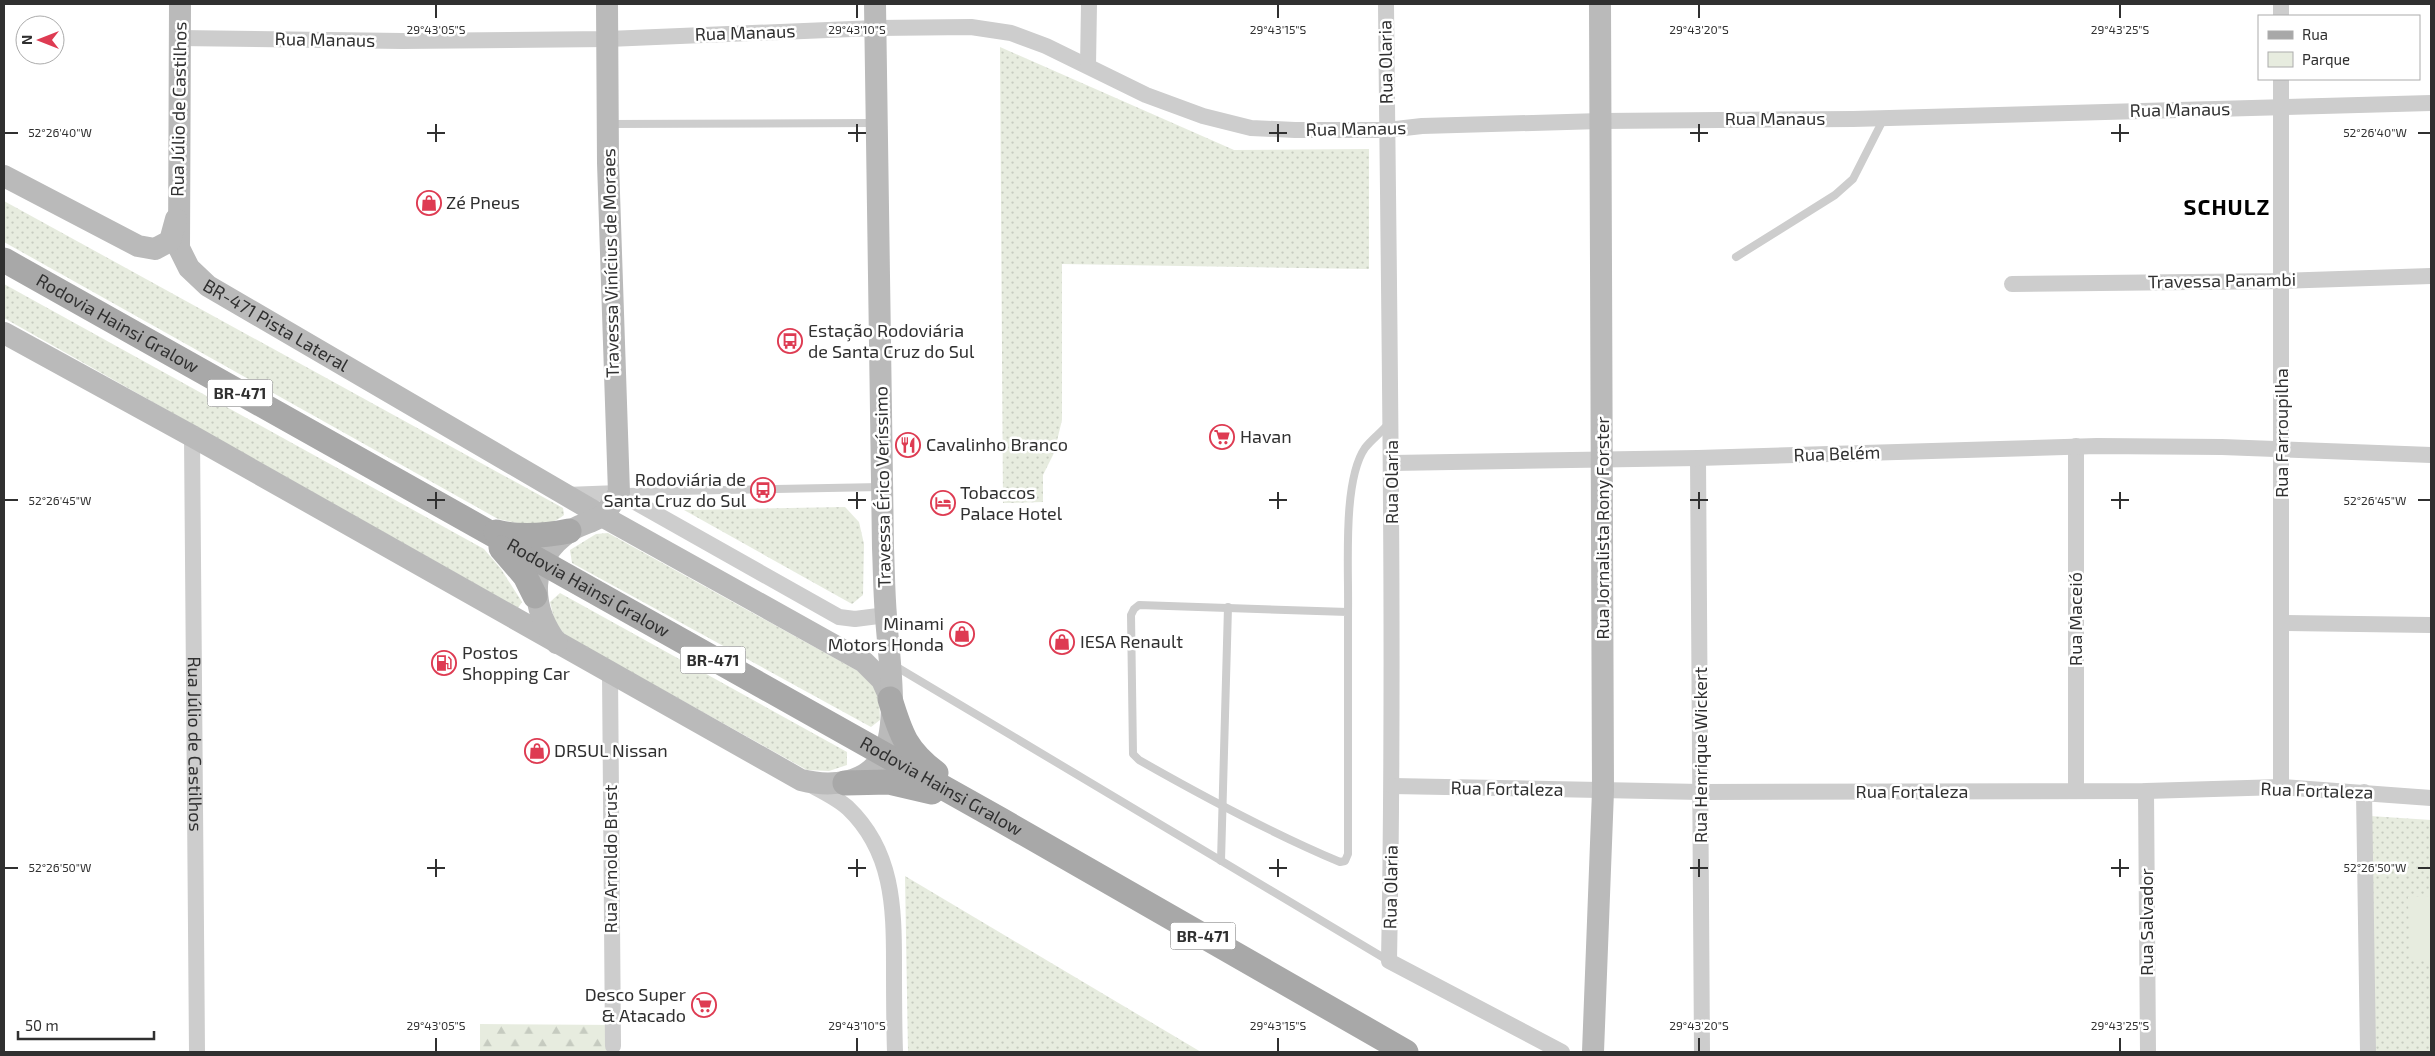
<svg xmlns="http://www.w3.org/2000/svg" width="2435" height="1056" font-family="'Exo 2',sans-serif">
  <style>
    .green { fill: url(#green-dots) }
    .forest { fill: url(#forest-firs) }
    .pitch { fill: #e7ecdf }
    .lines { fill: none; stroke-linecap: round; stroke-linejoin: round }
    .lane { stroke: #cdcdcd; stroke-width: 8 }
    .street { stroke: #cdcdcd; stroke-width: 16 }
    .secondary { stroke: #bababa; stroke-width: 22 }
    .primary { stroke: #a8a8a8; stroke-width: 25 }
    .ticks { fill: none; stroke: #303030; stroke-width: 2 }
    .labels { text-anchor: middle; stroke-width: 5; stroke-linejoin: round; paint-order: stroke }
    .shield { fill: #fff; stroke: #6e6e6e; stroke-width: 1 }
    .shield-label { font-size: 16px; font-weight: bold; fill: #303030 }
    .street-label { font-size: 18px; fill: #303030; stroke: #fff }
    .poi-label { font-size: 18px; fill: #303030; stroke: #fff; text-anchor: start }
    .district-label { font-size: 22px; font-weight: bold; letter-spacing: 1px; fill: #000; stroke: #fff }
    .ticks-label { font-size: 12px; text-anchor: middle; fill: #303030; stroke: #fff; stroke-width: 5; stroke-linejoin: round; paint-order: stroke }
  </style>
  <defs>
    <pattern id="green-dots" width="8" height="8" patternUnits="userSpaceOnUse" patternTransform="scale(1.25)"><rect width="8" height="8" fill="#e7ecdf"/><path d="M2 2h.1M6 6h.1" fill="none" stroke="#c6cbc0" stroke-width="1.8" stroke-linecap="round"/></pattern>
    <pattern id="forest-firs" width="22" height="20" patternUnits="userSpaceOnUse" patternTransform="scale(1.25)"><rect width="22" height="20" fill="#e7ecdf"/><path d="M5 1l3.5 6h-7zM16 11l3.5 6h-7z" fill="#c6cbc0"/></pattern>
  </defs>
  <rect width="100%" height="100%" fill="#fff"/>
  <g class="green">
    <path d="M 1000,47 L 1234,150 L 1369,149 L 1369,269 L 1062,264 L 1062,420 L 1054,453 L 1043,475 L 1043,502 L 1003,503 Z"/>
    <path d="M 4,201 L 563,508 L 564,515 C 546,530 519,524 498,519 L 4,242 Z"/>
    <path d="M 4,284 L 484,549 L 501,569 L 522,602 L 518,608 L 4,318 Z"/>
    <path d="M 845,507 L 859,522 L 864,544 L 863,595 L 852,604 L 684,510 Z"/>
    <path d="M 608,533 L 867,676 L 879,693 L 880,720 L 871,727 L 572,563 L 570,550 L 596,534 Z"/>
    <path d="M 560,593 L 847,752 L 847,765 L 829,771 L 807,770 L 566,636 L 555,622 L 550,602 Z"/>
    <path d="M 2370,816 L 2431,820 L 2431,1052 L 2375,1052 Z"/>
    <path d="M 905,876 L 1201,1052 L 908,1052 Z"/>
  </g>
  <path class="forest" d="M 480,1024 L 619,1025 L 619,1052 L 480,1052 Z"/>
  <path class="pitch" d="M 2431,896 L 2431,960 L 2410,961 L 2408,897 Z"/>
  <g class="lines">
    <g class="lane">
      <path d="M 609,124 L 875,123"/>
      <path d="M 1736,257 L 1835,195 L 1853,179 L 1884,118"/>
      <path d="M 625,492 L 881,487"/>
      <path d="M 1139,605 L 1348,612 L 1348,854 L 1345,861 L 1340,862 C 1271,833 1204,797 1139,760 L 1133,754 L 1131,615 L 1134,609 Z"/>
      <path d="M 1348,612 C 1349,571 1342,481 1365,448 C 1372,439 1382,432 1389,423"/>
      <path d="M 895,666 L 1389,961"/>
      <path d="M 1221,861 L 1228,607"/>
    </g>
    <g class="street">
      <path d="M 1386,4 C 1389,323 1395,642 1389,961 L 1562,1052"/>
      <path d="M 2281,16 L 2281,4"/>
      <path d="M 179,38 L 402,41 L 608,39 L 876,28 L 971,27 L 1011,33 L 1046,46 L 1146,95 L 1203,116 L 1251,128 L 1295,130 L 1387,130 L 1422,126 L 1601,121 L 1853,119 L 2431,103"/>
      <path d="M 1088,66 L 1089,4"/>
      <path d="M 2012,284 L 2282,281 L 2431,276"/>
      <path id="s1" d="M 192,436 L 197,1052"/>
      <path d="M 2076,446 L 2076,791"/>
      <path d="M 1698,458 L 1702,1052"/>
      <path d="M 1392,463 L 1698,458 L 2097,446 L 2222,447 L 2431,455"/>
      <path d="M 566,495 L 619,493 L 839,617 L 855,619 L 886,615"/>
      <path d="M 2282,623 L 2431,625"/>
      <path d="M 610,672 L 613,1046"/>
      <path d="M 809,784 C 822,791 837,798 848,808 C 893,851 894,907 894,964 C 894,994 894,1023 895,1052"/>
      <path d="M 1392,786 L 1701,792 L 2146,791 L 2281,787 L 2431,798"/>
      <path d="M 2281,787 L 2281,79"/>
      <path d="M 2146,791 L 2148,1052"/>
      <path d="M 2364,792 L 2368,1052"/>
    </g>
    <g class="secondary">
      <path id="s2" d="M 180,4 L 179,248 L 189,268 L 208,286 L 602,516 L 864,662 L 882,680 L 890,698"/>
      <path d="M 4,176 L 138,246 L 155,249 L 170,241 L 176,219"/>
      <path d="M 4,333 L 192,436 L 801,780 C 830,787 867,785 883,755 C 900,723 888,652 886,616 C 884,593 884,571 883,548 C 880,367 878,185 875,4"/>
      <path d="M 557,643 C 529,606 528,560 569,532 C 578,525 590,523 600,517 C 608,512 614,500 619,493 L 608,163 L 607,4"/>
      <path d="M 1593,1052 L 1603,791 L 1600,4"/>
    </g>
    <g class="primary">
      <path id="s3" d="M 4,260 L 1001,820 L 1406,1052"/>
      <path d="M 496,532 C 520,538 544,536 569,531"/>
      <path d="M 501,548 L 525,576 L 535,596"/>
      <path d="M 890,699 C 901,735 906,750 936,773"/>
      <path d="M 845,783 L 889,782 L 932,792"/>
    </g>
  </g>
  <path class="ticks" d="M 436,5 L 436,18M 857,5 L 857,18M 1278,5 L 1278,18M 1699,5 L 1699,18M 2120,5 L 2120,18M 436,124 L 436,142M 857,124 L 857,142M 1278,124 L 1278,142M 1699,124 L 1699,142M 2120,124 L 2120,142M 5,133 L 18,133M 427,133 L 445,133M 848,133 L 866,133M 1269,133 L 1287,133M 1690,133 L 1708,133M 2111,133 L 2129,133M 2418,133 L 2430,133M 436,492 L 436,509M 857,492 L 857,509M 1278,492 L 1278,509M 1699,492 L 1699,509M 2120,492 L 2120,509M 5,500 L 18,500M 427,500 L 445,500M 848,500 L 866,500M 1269,500 L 1287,500M 1690,500 L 1708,500M 2111,500 L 2129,500M 2418,500 L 2430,500M 436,859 L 436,877M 857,859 L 857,877M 1278,859 L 1278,877M 1699,859 L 1699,877M 2120,859 L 2120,877M 5,868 L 18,868M 427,868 L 445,868M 848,868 L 866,868M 1269,868 L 1287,868M 1690,868 L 1708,868M 2111,868 L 2129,868M 2418,868 L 2430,868M 436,1038 L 436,1051M 857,1038 L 857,1051M 1278,1038 L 1278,1051M 1699,1038 L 1699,1051M 2120,1038 L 2120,1051"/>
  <defs>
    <symbol id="shop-ring" viewBox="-11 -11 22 22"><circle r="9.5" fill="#fff" stroke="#de3b52" stroke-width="1.5"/><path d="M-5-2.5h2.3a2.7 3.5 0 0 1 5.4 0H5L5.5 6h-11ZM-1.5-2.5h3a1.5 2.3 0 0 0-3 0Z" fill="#de3b52"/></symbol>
    <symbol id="bus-ring" viewBox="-11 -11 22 22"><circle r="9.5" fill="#fff" stroke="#de3b52" stroke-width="1.5"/><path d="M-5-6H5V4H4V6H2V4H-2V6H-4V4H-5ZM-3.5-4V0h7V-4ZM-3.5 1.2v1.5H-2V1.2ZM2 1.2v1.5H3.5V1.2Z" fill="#de3b52"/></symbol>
    <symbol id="supermarket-ring" viewBox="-11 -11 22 22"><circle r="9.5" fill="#fff" stroke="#de3b52" stroke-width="1.5"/><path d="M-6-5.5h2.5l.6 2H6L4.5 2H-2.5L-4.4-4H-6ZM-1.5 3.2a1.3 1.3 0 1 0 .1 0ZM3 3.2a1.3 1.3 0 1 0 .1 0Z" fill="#de3b52"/></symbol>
    <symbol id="restaurant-ring" viewBox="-11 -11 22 22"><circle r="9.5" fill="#fff" stroke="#de3b52" stroke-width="1.5"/><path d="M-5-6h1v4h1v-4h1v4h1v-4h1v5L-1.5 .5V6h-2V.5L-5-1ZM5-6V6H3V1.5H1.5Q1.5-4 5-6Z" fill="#de3b52"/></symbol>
    <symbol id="hotel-ring" viewBox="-11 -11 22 22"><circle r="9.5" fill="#fff" stroke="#de3b52" stroke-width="1.5"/><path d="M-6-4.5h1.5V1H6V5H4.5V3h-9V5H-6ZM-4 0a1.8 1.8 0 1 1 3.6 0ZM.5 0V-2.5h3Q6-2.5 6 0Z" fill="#de3b52"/></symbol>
    <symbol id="fuel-ring" viewBox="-11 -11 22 22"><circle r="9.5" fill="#fff" stroke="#de3b52" stroke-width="1.5"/><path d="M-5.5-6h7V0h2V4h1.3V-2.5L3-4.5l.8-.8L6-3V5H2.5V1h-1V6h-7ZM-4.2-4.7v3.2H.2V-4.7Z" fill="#de3b52"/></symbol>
  </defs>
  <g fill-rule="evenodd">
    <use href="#shop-ring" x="415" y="189" width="28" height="28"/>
    <use href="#bus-ring" x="776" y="327" width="28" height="28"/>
    <use href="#supermarket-ring" x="1208" y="423" width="28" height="28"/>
    <use href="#restaurant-ring" x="894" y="431" width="28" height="28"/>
    <use href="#bus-ring" x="749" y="476" width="28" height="28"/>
    <use href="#hotel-ring" x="929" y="489" width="28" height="28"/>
    <use href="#shop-ring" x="948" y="620" width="28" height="28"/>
    <use href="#shop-ring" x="1048" y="628" width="28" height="28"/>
    <use href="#fuel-ring" x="430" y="649" width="28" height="28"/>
    <use href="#shop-ring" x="523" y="737" width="28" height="28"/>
    <use href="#supermarket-ring" x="690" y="991" width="28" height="28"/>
  </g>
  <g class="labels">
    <g class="shield">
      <rect x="207.5" y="379.5" width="65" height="27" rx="4"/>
      <rect x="680.5" y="646.5" width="65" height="27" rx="4"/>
      <rect x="1170.5" y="922.5" width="65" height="27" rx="4"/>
    </g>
    <g class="shield-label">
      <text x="240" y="399">BR-471</text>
      <text x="713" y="666">BR-471</text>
      <text x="1203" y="942">BR-471</text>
    </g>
    <g class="street-label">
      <text transform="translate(745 33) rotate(-2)" y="6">Rua Manaus</text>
      <text transform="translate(325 40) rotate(1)" y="6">Rua Manaus</text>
      <text transform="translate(1386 62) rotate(-91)" y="6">Rua Olaria</text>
      <text transform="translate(179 109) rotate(-89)" y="6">Rua Júlio de Castilhos</text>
      <text transform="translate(2180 110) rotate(-1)" y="6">Rua Manaus</text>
      <text x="1775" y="125">Rua Manaus</text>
      <text transform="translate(1356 129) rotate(-1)" y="6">Rua Manaus</text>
      <text transform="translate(611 263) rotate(-91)" y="6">Travessa Vinícius de Moraes</text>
      <text transform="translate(2222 281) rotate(-1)" y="6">Travessa Panambi</text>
      <text dy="6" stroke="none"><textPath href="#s3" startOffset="130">Rodovia Hainsi Gralow</textPath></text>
      <text dy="6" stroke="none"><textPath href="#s2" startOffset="371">BR-471 Pista Lateral</textPath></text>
      <text transform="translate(2282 433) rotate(-90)" y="6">Rua Farroupilha</text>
      <text transform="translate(1837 454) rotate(-2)" y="6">Rua Belém</text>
      <text transform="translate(1392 482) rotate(-90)" y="6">Rua Olaria</text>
      <text transform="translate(883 487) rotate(-91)" y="6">Travessa Érico Veríssimo</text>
      <text transform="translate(1603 528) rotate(-90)" y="6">Rua Jornalista Rony Forster</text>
      <text dy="6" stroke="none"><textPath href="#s3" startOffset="670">Rodovia Hainsi Gralow</textPath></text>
      <text transform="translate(2076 619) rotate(-90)" y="6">Rua Maceió</text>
      <text dy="6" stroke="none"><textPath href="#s1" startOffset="308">Rua Júlio de Castilhos</textPath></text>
      <text transform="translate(1701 755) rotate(-90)" y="6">Rua Henrique Wickert</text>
      <text dy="6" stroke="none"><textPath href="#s3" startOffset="1075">Rodovia Hainsi Gralow</textPath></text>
      <text transform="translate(1507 789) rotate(1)" y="6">Rua Fortaleza</text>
      <text transform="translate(2317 791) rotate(2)" y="6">Rua Fortaleza</text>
      <text x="1912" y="798">Rua Fortaleza</text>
      <text transform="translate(611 859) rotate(-90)" y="6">Rua Arnoldo Brust</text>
      <text transform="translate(1391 887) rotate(-89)" y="6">Rua Olaria</text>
      <text transform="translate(2147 922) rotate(-90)" y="6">Rua Salvador</text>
    </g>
    <g class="poi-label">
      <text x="446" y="209">Zé Pneus</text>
      <text x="808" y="337">Estação Rodoviária<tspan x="808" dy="21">de Santa Cruz do Sul</tspan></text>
      <text x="1240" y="443">Havan</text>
      <text x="926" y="451">Cavalinho Branco</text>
      <text x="746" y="486" text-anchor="end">Rodoviária de<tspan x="746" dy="21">Santa Cruz do Sul</tspan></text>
      <text x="960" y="499">Tobaccos<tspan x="960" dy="21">Palace Hotel</tspan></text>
      <text x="944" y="630" text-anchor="end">Minami<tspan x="944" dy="21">Motors Honda</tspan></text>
      <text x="1080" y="648">IESA Renault</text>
      <text x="462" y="659">Postos<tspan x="462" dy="21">Shopping Car</tspan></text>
      <text x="554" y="757">DRSUL Nissan</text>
      <text x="686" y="1001" text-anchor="end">Desco Super<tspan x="686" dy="21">&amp; Atacado</tspan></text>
    </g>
    <g class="district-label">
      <text x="2227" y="215">SCHULZ</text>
    </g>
  </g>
  <g class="ticks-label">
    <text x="436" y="34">29°43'05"S</text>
    <text x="857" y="34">29°43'10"S</text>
    <text x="1278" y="34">29°43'15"S</text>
    <text x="1699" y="34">29°43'20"S</text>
    <text x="2120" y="34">29°43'25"S</text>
    <text x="2375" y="137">52°26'40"W</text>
    <text x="60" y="137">52°26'40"W</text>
    <text x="2375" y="505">52°26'45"W</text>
    <text x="60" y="505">52°26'45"W</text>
    <text x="2375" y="872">52°26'50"W</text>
    <text x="60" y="872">52°26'50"W</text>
    <text x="436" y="1030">29°43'05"S</text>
    <text x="857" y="1030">29°43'10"S</text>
    <text x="1278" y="1030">29°43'15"S</text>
    <text x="1699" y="1030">29°43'20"S</text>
    <text x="2120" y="1030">29°43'25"S</text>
  </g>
  <rect width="2435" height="1056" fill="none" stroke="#303030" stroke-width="10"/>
  <rect x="2258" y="15" width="162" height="65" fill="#ffffff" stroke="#acacac"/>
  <rect x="2268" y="31" width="25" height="8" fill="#a8a8a8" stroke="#acacac"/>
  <text x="2302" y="40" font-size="15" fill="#303030">Rua</text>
  <rect x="2268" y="52" width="25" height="15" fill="#e7ecdf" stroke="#acacac"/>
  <text x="2302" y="65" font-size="15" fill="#303030">Parque</text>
  <g transform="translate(40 40) rotate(270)"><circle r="24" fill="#ffffff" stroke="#acacac"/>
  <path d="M0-4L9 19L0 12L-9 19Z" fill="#de3b52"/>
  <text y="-8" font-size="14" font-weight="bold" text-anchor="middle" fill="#303030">N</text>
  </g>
  <path d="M18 1031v8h136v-8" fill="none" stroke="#303030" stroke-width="2.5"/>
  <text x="25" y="1031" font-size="15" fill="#303030" stroke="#ffffff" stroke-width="4" paint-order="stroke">50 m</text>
</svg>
